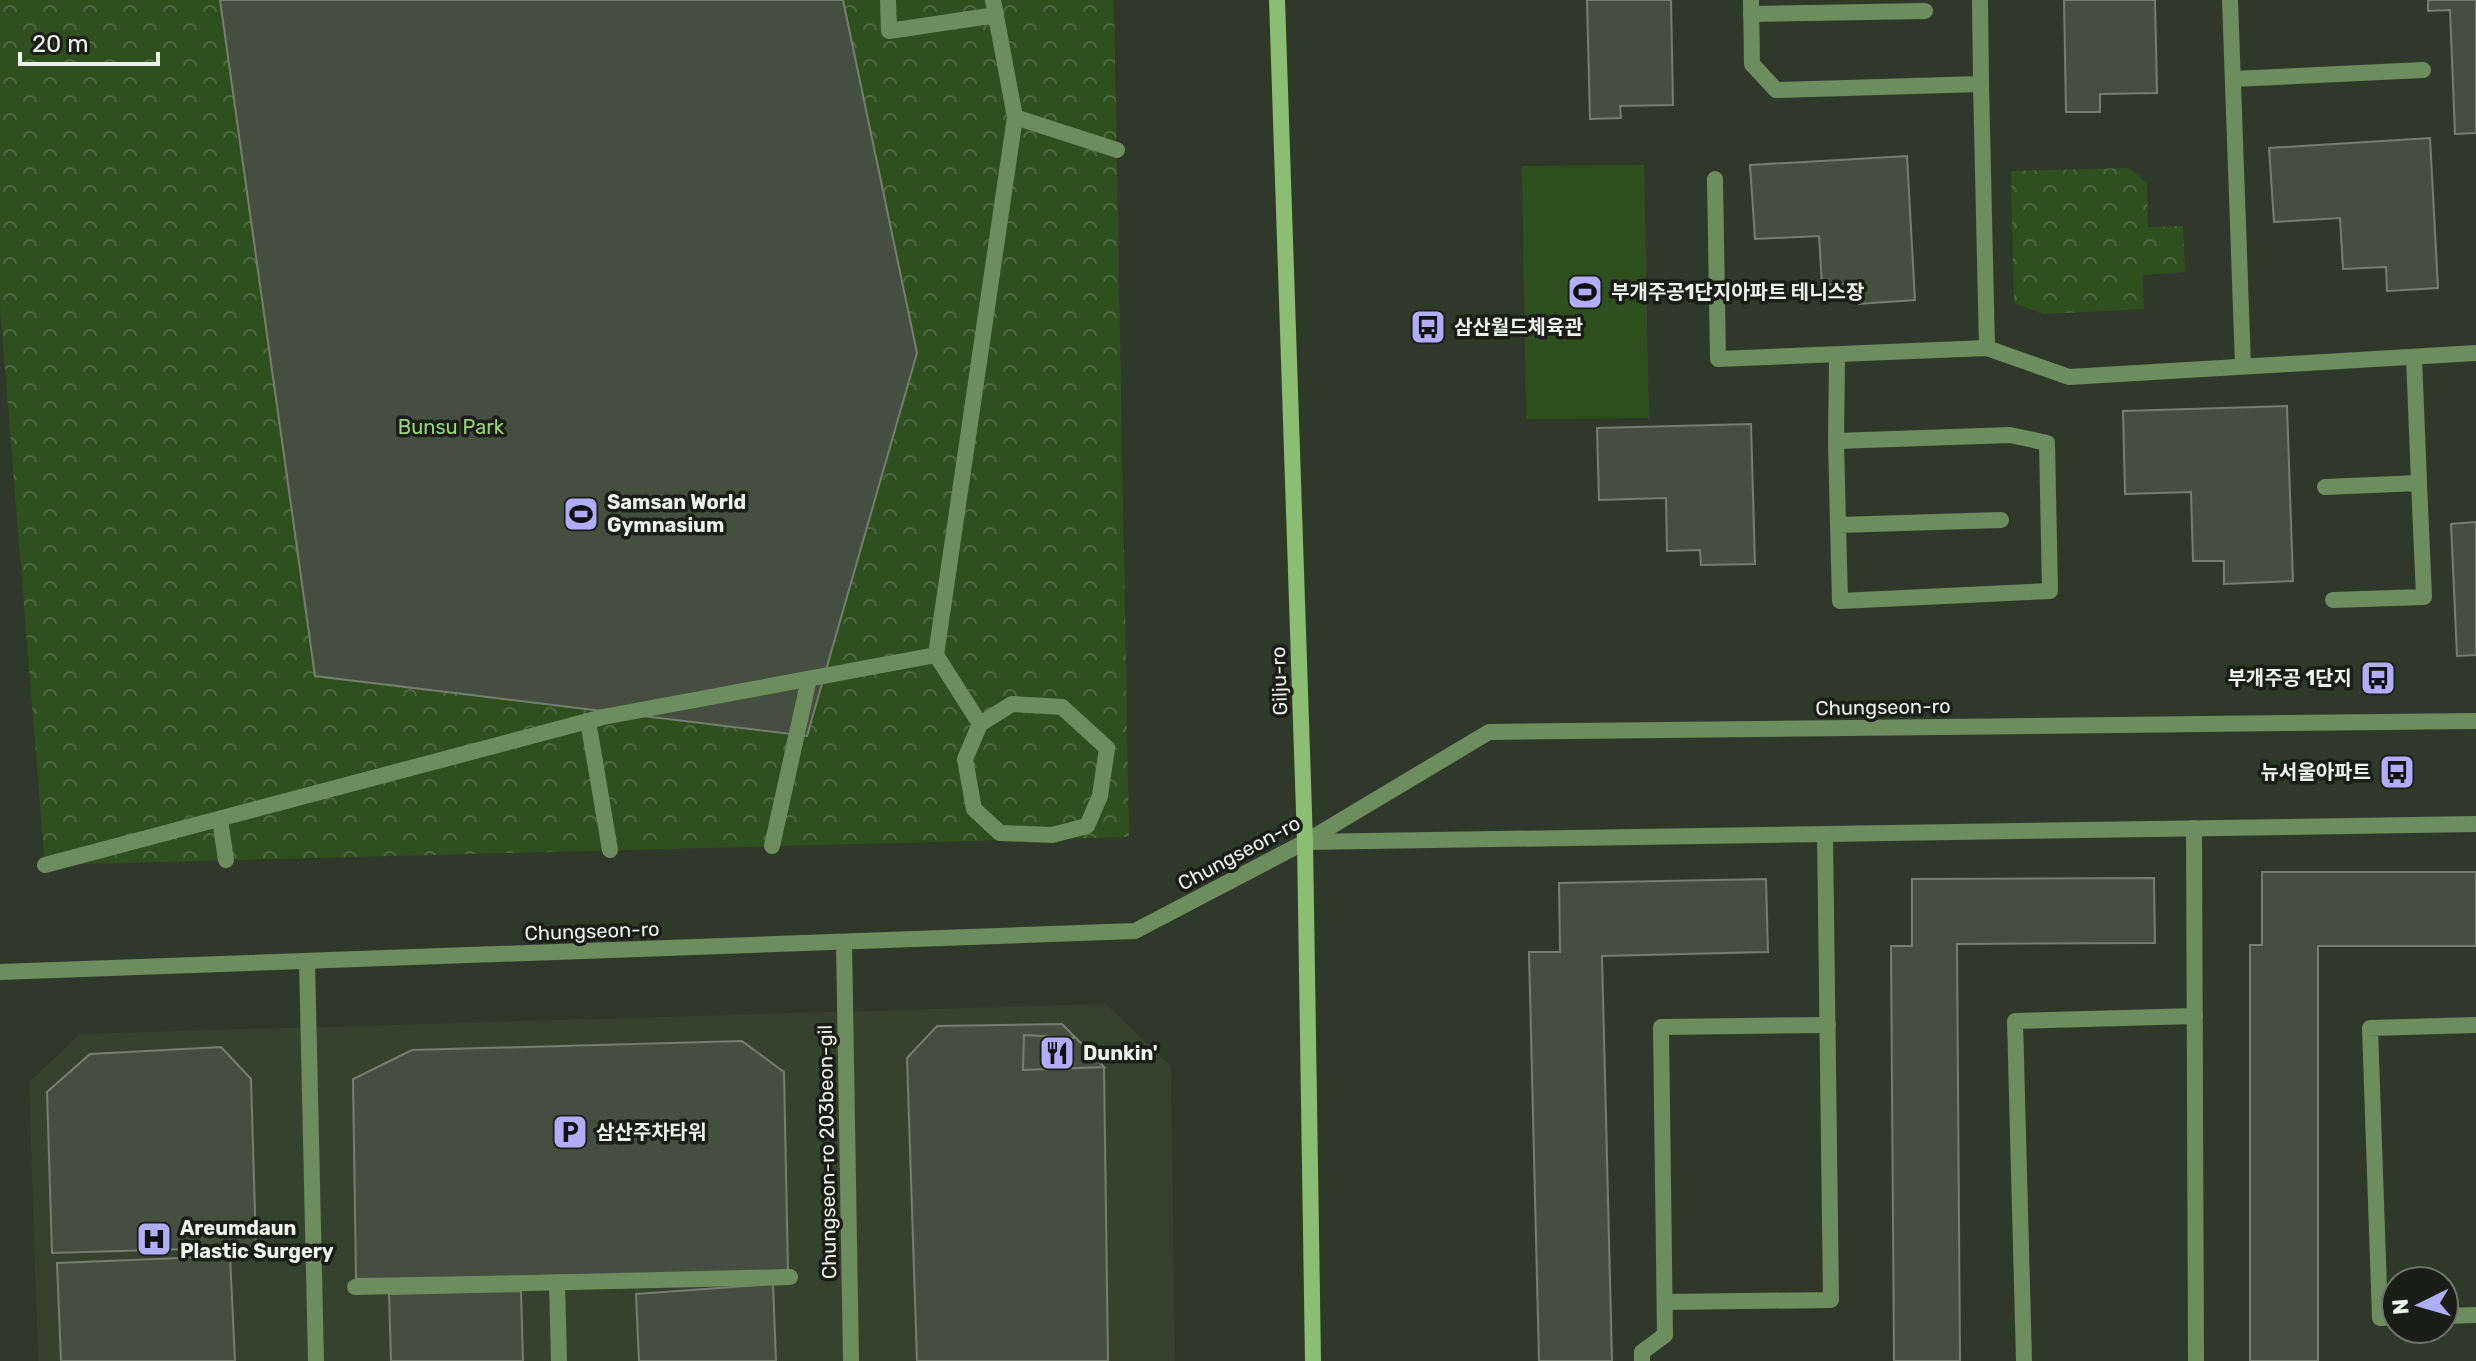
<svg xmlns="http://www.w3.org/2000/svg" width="2476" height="1361" font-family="Rubik,'Noto Sans KR',sans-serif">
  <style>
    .built { fill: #35432e }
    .park { fill: url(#park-crowns) }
    .garden { fill: #304f1e }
    .building { fill: #444f3f; stroke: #74806e; stroke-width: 2 }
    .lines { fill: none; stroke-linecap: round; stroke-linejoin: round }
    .service { stroke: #6d8d5e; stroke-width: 16 }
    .pedestrian { stroke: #6d8d5e; stroke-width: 16 }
    .tertiary { stroke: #6d8d5e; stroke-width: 16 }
    .secondary { stroke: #8bbe72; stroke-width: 16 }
    .labels { text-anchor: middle; stroke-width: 7; stroke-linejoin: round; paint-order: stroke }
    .poi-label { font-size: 20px; font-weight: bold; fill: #ecf3e9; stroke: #1a1e17; text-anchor: start }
    .park-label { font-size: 20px; fill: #99d879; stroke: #1a1e17 }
    .street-label { font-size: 20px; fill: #ecf3e9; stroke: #1a1e17 }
  </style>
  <defs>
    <pattern id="park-crowns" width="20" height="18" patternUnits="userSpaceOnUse" patternTransform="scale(2)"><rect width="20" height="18" fill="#304f1e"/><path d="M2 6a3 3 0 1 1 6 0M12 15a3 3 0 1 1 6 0" fill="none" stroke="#4e693f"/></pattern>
  </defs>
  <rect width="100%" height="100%" fill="#2e3929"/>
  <path class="built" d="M 1106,1004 L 1171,1066 L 1175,1361 L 38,1361 L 29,1082 L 80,1034 Z"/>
  <g class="park">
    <path d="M 0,0 L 1114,0 L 1129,837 L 45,865 L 0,307 Z"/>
    <path d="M 2128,168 L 2147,183 L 2148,227 L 2183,226 L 2185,272 L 2143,275 L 2144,309 L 2043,314 L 2014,303 L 2011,171 Z"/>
  </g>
  <path class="garden" d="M 1644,165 L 1649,418 L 1526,419 L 1522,166 Z"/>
  <g class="building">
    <path d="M 220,0 L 843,0 L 917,353 L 807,736 L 315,676 Z"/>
    <path d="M 1587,0 L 1671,0 L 1673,105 L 1620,106 L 1621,118 L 1590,119 Z"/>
    <path d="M 2064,0 L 2155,0 L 2157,93 L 2100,94 L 2100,112 L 2066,112 Z"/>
    <path d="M 2428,0 L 2476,0 L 2476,133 L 2455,134 L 2450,10 L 2428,11 Z"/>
    <path d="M 2430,138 L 2438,288 L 2387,291 L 2386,267 L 2343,269 L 2340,218 L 2274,222 L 2269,148 Z"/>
    <path d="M 1907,156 L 1915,300 L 1858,304 L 1857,283 L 1822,285 L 1819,236 L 1755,239 L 1750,165 Z"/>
    <path d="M 2287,406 L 2293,581 L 2224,584 L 2224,561 L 2193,561 L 2191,492 L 2125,494 L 2123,411 Z"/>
    <path d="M 1751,424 L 1755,564 L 1701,565 L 1700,550 L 1667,551 L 1666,498 L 1599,500 L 1597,428 Z"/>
    <path d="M 2476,522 L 2476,655 L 2457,656 L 2451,524 Z"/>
    <path d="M 2262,872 L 2476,872 L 2476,946 L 2318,946 L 2318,1361 L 2250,1361 L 2250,945 L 2262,945 Z"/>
    <path d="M 2154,878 L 2155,943 L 1957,944 L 1960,1361 L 1894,1361 L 1891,946 L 1912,946 L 1912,879 Z"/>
    <path d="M 1766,879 L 1768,952 L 1602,956 L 1612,1361 L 1539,1361 L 1529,952 L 1560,952 L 1559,883 Z"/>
    <path d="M 1062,1024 L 1104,1067 L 1108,1361 L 917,1361 L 907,1058 L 937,1026 Z"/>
    <path d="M 1024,1035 L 1076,1038 L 1104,1067 L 1023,1070 Z"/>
    <path d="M 742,1041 L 784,1072 L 788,1272 L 356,1279 L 353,1079 L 412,1050 Z"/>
    <path d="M 221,1047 L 251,1079 L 256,1247 L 52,1253 L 47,1092 L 90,1054 Z"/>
    <path d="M 230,1256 L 235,1361 L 61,1361 L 57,1263 Z"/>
    <path d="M 773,1284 L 776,1361 L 639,1361 L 636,1294 Z"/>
    <path d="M 521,1291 L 523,1361 L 391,1361 L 389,1294 Z"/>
  </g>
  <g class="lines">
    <g class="service">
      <path d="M 1751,0 L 1752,64 L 1776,90 L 1981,84 L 1980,0"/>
      <path d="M 2230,0 L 2243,366"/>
      <path d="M 1751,14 L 1925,11"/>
      <path d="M 2233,79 L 2423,70"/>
      <path d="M 1981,84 L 1987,348"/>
      <path d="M 1715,179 L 1718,359 L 1987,348 L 2069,377 L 2476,353"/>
      <path d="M 2414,357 L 2419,483"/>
      <path d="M 1836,441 L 1837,356"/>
      <path d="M 2325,487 L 2419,483 L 2424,597 L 2333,600"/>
      <path d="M 1838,525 L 1836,441 L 2010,435 L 2047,443 L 2050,591 L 1840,601 L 1838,525 L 2001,520"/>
      <path d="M 2194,828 L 2196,1361"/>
      <path d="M 1305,842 L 2476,824"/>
      <path d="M 844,942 L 851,1361"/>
      <path d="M 307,961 L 316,1361"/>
      <path d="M 1665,1302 L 1831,1300 L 1825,834"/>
      <path d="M 2444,1316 L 2476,1315"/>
      <path d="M 2396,1317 L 2380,1318 L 2370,1028 L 2476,1025"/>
      <path d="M 1642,1361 L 1642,1352 L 1665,1335 L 1661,1027 L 1828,1025"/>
      <path d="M 2024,1361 L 2015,1021 L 2195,1016"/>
    </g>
    <g class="pedestrian">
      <path d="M 888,0 L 889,31 L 996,15"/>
      <path d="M 1015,117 L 1117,150"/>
      <path d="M 936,655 L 980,724"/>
      <path d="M 1012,704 L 1062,707 L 1107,748 L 1100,796 L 1087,826 L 1052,835 L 1000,833 L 974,809 L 965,759 L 980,724 Z"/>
      <path d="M 588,721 L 610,850"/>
      <path d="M 220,820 L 226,860"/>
      <path d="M 772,846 L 809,679"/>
      <path d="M 45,865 L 603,717 L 936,655 L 1015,117 L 993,0"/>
      <path d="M 557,1283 L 559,1361"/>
      <path d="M 355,1287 L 790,1277"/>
    </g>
    <path class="tertiary" d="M 0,972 L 1135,931 L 1305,842 L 1489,732 L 2476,721"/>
    <path class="secondary" d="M 1277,0 L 1305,842 L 1313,1361"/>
  </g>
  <defs>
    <symbol id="stadium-square" viewBox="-11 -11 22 22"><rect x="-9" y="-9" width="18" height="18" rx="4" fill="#b1adfa" stroke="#1a1e17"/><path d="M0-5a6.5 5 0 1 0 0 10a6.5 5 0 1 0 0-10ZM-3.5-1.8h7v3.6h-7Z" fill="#111"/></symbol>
    <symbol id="bus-square" viewBox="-11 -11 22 22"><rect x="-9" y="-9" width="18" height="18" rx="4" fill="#b1adfa" stroke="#1a1e17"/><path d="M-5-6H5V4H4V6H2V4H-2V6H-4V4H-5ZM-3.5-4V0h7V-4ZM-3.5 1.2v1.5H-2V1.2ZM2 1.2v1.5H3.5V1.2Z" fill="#111"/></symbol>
    <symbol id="restaurant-square" viewBox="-11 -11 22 22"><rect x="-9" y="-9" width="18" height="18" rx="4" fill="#b1adfa" stroke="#1a1e17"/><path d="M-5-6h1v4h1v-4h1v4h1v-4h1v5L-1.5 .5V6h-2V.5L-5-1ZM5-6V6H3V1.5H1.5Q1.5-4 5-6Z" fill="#111"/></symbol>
    <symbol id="parking-square" viewBox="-11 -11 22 22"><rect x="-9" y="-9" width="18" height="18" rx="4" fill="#b1adfa" stroke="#1a1e17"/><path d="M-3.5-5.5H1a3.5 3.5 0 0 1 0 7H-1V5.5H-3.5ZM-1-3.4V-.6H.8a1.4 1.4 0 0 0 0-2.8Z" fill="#111"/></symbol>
    <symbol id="hospital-square" viewBox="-11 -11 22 22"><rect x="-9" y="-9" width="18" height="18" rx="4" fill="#b1adfa" stroke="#1a1e17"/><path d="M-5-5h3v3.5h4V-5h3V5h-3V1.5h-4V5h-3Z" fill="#111"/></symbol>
  </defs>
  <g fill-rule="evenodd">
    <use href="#stadium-square" x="1565" y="272" width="40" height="40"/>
    <use href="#bus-square" x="1408" y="307" width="40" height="40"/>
    <use href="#stadium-square" x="561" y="494" width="40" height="40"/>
    <use href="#bus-square" x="2358" y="658" width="40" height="40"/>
    <use href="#bus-square" x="2377" y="752" width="40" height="40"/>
    <use href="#restaurant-square" x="1037" y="1033" width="40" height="40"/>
    <use href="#parking-square" x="550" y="1112" width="40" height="40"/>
    <use href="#hospital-square" x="134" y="1219" width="40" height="40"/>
  </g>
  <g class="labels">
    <g class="poi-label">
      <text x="1611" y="299">부개주공1단지아파트 테니스장</text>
      <text x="1454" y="334">삼산월드체육관</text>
      <text x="607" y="509">Samsan World<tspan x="607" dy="23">Gymnasium</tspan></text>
      <text x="2352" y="685" text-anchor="end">부개주공 1단지</text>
      <text x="2371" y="779" text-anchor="end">뉴서울아파트</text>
      <text x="1083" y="1060">Dunkin'</text>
      <text x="596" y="1139">삼산주차타워</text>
      <text x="180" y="1235">Areumdaun<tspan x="180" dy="23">Plastic Surgery</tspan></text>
    </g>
    <g class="park-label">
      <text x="451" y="434">Bunsu Park</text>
    </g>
    <g class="street-label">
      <text transform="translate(1279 681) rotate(-92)" y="7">Gilju-ro</text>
      <text transform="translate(1883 707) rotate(-1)" y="7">Chungseon-ro</text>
      <text transform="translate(1239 853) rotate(-28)" y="7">Chungseon-ro</text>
      <text transform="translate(592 931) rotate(-2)" y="7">Chungseon-ro</text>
      <text transform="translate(827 1152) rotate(-91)" y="7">Chungseon-ro 203beon-gil</text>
    </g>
  </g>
  <g transform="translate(2420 1305) rotate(265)"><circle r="38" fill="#1a1e17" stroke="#6e736b" stroke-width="2"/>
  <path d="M0-6L14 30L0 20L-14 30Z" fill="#b1adfa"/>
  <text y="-12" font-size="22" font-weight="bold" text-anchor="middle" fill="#ecf3e9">N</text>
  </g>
  <path d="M20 52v12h138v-12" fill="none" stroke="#ecf3e9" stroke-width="4"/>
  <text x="32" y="52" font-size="24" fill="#ecf3e9" stroke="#1a1e17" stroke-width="6" paint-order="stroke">20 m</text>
</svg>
